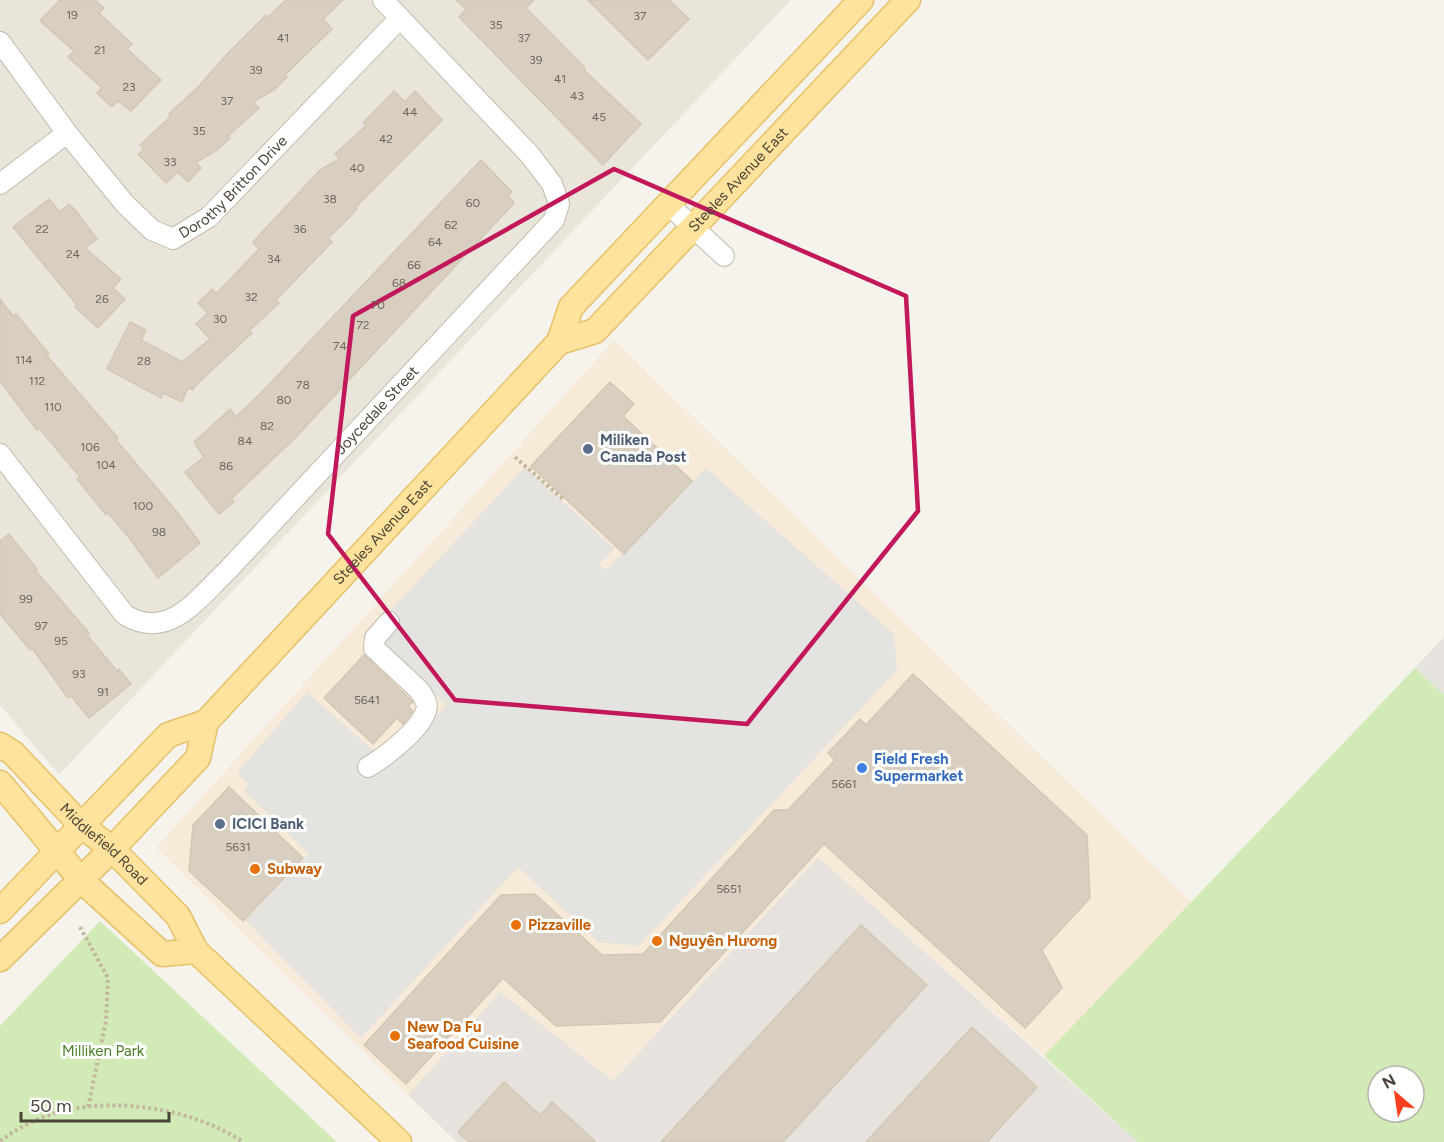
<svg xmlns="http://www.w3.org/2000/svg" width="1444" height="1142" font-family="Figtree,sans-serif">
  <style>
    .residential { fill: #eae5da }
    .commercial { fill: #f7ead8 }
    .industrial { fill: #e6e2dd }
    .green { fill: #d2eab5; fill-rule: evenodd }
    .parking { fill: #e5e3e0 }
    .building { fill: #d8cfc1; stroke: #d3c7b4; stroke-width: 1.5 }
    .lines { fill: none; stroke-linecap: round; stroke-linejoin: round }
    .minor-casing { stroke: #c2bbae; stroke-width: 22 }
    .major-casing { stroke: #e6c16a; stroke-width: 27 }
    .path { stroke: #c4b79f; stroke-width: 4; stroke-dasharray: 3 3; stroke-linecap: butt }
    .minor { stroke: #fff; stroke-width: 20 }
    .major { stroke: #ffe39c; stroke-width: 24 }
    .marked { fill: none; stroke: #c2185b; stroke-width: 4.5; stroke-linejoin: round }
    .service-dot { fill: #5c6f8a; stroke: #fff; stroke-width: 2 }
    .shop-dot { fill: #3f7fe0; stroke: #fff; stroke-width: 2 }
    .food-dot { fill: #e8710a; stroke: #fff; stroke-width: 2 }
    .labels { text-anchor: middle; stroke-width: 6; stroke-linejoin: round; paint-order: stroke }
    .number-label { font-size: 12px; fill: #6e675b }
    .street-label { font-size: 15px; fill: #4b4439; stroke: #fff }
    .service-label { font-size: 15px; font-weight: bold; fill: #4e5e75; stroke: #fff; text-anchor: start }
    .shop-label { font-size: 15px; font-weight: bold; fill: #366cbe; stroke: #fff; text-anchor: start }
    .food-label { font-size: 15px; font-weight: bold; fill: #c56008; stroke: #fff; text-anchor: start }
    .park-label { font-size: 15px; fill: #4a7f2a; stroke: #fff }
  </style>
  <rect width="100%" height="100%" fill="#f6f3ec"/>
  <path class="residential" d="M 0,0 L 791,0 L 59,775 L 0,705 Z"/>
  <path class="commercial" d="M 614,340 L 1192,903 L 1044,1056 L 817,857 L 613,1081 L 500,992 L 408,1095 L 156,848 Z"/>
  <g class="industrial">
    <path d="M 1444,637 L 1444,695 L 1415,668 Z"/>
    <path d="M 818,857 L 1138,1142 L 457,1142 L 408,1095 L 500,992 L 613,1081 Z"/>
  </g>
  <g class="green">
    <path d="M 1415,668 L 1444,695 L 1444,1142 L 1138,1142 L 1044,1056 ZM 1378,1076 L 1414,1076 L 1414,1112 L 1378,1112 Z"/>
    <path d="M 100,921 L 337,1142 L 0,1142 L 0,1026 Z"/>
  </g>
  <path class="parking" d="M 525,467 L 615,549 L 599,564 L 605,570 L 627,549 L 668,478 L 683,491 L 706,468 L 894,634 L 897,670 L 639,946 L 599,942 L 518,867 L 361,1038 L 245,920 L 309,854 L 244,791 L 249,784 L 237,773 L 307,692 L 390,765 L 446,705 L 370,632 Z"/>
  <g class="building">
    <path d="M 60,0 L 95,0 L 104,8 L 99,13 L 132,44 L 127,49 L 161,80 L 131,111 L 118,101 L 112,107 L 97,93 L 102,88 L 68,57 L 74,51 L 40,21 Z"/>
    <path d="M 286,0 L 343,0 L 323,19 L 332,29 L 285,75 L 287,77 L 274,90 L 253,102 L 259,108 L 228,136 L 230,138 L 216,151 L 196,162 L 201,168 L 188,182 L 178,172 L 166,183 L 138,154 L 144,149 L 140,145 L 171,116 L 169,114 L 199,86 L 227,54 L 266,15 L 268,17 Z"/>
    <path d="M 456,0 L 534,0 L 526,8 L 585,68 L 584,70 L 641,124 L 603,165 L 459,17 L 466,9 Z"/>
    <path d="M 588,0 L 669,0 L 689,19 L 648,60 Z"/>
    <path d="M 394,91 L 405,102 L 415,91 L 442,120 L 356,207 L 357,209 L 350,217 L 328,238 L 332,242 L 276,300 L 279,303 L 249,331 L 252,333 L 196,385 L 193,390 L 188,388 L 182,402 L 163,393 L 161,398 L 107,369 L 130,322 L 146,330 L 141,340 L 182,362 L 210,339 L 196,324 L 208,313 L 198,303 L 212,289 L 216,294 L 259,249 L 253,242 L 321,169 L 340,159 L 335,154 L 366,126 L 363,123 Z"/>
    <path d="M 481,160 L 512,192 L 508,196 L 514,203 L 295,438 L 231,499 L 234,502 L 219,514 L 185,472 L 204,457 L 194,442 L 230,409 L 236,417 L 261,393 Z"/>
    <path d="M 49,199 L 60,212 L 69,204 L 76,211 L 97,239 L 85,248 L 121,279 L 113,288 L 125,299 L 98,328 L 75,307 L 77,305 L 13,227 Z"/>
    <path d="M 0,299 L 13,316 L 16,314 L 49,354 L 47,356 L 118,438 L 116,440 L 177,512 L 200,543 L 158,578 L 131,540 L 108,513 L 106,515 L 77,479 L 80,477 L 39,428 L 37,430 L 0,381 Z"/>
    <path d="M 610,382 L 634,404 L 623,416 L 692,481 L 624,554 L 531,466 Z"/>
    <path d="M 9,534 L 37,569 L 35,570 L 89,633 L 87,635 L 117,671 L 119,669 L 131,684 L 89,718 L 71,696 L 68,698 L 32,648 L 30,650 L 0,614 L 0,541 Z"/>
    <path d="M 364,655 L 413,702 L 408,706 L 413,711 L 403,724 L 397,718 L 373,744 L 324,698 Z"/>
    <path d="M 913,674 L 1087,835 L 1090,898 L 1042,950 L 1062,988 L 1025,1028 L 824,844 L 660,1022 L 556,1026 L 503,978 L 406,1084 L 364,1045 L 501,895 L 535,894 L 602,955 L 643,954 L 774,810 L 788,810 L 835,760 L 828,753 L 860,719 L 866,725 Z"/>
    <path d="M 229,787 L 303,858 L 243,921 L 189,871 L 193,825 Z"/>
    <path d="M 861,925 L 927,985 L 783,1142 L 661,1142 Z"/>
    <path d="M 972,1027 L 1037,1087 L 987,1142 L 866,1142 Z"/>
    <path d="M 504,1082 L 540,1115 L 552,1102 L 596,1142 L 469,1142 L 458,1132 Z"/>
  </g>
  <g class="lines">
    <defs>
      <g id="minor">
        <path id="s1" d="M 0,42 L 67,133 L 125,204 L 152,230 L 173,239 L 209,217 L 400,18"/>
        <path d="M 0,184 L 67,133"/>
        <path d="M 668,204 L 724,256"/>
        <path id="s2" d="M 0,454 L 125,615 C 169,641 197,599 227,571 L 554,220 L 559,204 L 552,184 L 530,155 L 383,0"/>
        <path d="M 368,767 C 385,757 420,730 426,711 C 429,703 423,696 419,690 L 374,648 L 375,638 L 389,622"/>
      </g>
      <g id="major">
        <path id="s3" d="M 559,342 L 595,331 L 908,0"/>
        <path id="s4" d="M 0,745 L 13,753 L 82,826 L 112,849 L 178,916 L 196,951 L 399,1142"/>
        <path d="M 0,783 L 81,880 L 162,954 L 196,951"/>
        <path id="s5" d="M 0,911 L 168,735 L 206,722 L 559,342 L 571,307 L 861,0"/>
        <path d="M 0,959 L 112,849 L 198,758 L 206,722"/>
      </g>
    </defs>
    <use href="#minor" class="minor-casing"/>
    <use href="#major" class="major-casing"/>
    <g class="path">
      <path d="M 515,457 L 564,500"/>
      <path d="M 80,927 L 108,978 L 106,1021 L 88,1108"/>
      <path d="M 0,1141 C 15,1130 31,1121 49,1115 C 108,1095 191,1107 243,1142"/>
    </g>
    <use href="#minor" class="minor"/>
    <use href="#major" class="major"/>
  </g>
  <path class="marked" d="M 614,169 L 906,296 L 918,511 L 747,724 L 455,700 L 328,534 L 353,316 Z"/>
  <g class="service-dot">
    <circle cx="588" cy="449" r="6"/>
    <circle cx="220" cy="824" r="6"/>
  </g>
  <circle class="shop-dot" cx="862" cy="768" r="6"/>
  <g class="food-dot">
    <circle cx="255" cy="869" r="6"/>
    <circle cx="516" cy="925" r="6"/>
    <circle cx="657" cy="941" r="6"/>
    <circle cx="395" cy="1036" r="6"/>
  </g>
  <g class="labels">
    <g class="number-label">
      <text x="72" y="19">19</text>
      <text x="640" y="20">37</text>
      <text x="496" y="29">35</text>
      <text x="283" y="42">41</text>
      <text x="524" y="42">37</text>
      <text x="100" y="54">21</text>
      <text x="536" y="64">39</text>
      <text x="256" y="74">39</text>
      <text x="560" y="83">41</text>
      <text x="129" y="91">23</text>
      <text x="577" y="100">43</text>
      <text x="227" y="105">37</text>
      <text x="410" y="116">44</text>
      <text x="599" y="121">45</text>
      <text x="199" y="135">35</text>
      <text x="386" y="143">42</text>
      <text x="170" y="166">33</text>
      <text x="357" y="172">40</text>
      <text x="330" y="203">38</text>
      <text x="473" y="207">60</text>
      <text x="451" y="229">62</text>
      <text x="42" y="233">22</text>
      <text x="300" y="233">36</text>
      <text x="435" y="246">64</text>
      <text x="73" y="258">24</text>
      <text x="274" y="263">34</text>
      <text x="414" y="269">66</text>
      <text x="399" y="287">68</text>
      <text x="251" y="301">32</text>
      <text x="102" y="303">26</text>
      <text x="378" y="309">70</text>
      <text x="220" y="323">30</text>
      <text x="363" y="329">72</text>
      <text x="340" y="350">74</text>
      <text x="24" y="364">114</text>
      <text x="144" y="365">28</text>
      <text x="37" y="385">112</text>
      <text x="303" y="389">78</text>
      <text x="284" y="404">80</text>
      <text x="53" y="411">110</text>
      <text x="267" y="430">82</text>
      <text x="245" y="445">84</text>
      <text x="90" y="451">106</text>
      <text x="106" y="469">104</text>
      <text x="226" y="470">86</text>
      <text x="143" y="510">100</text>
      <text x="159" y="536">98</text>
      <text x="26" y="603">99</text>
      <text x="41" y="630">97</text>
      <text x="61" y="645">95</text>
      <text x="79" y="678">93</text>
      <text x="103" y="696">91</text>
      <text x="367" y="704">5641</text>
      <text x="844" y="788">5661</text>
      <text x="238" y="851">5631</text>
      <text x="729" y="893">5651</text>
    </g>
    <g class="street-label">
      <text dy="5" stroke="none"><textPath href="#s3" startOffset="246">Steeles Avenue East</textPath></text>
      <text dy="5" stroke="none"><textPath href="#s1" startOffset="345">Dorothy Britton Drive</textPath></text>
      <text dy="5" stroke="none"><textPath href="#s2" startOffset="546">Joycedale Street</textPath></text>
      <text dy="5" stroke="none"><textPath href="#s5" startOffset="543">Steeles Avenue East</textPath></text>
      <text dy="5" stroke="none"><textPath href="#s4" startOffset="144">Middlefield Road</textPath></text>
    </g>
    <g class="service-label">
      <text x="600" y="445">Miliken<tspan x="600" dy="17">Canada Post</tspan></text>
      <text x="232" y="829">ICICI Bank</text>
    </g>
    <g class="shop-label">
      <text x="874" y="764">Field Fresh<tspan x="874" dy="17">Supermarket</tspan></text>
    </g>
    <g class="food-label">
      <text x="267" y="874">Subway</text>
      <text x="528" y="930">Pizzaville</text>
      <text x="669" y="946">Nguyên Hương</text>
      <text x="407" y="1032">New Da Fu<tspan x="407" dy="17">Seafood Cuisine</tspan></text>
    </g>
    <g class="park-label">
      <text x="103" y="1056">Milliken Park</text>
    </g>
  </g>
  <g transform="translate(1396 1094) rotate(331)"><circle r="28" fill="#ffffff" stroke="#b7b4b0" stroke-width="1.5"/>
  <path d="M0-4.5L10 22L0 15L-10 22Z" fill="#fc3f1d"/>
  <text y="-9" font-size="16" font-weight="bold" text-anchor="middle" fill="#4b4439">N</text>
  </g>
  <path d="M21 1112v9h148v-9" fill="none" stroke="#4b4439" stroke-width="3"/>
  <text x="30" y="1112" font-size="18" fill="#4b4439" stroke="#ffffff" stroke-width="4.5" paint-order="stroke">50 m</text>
</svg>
